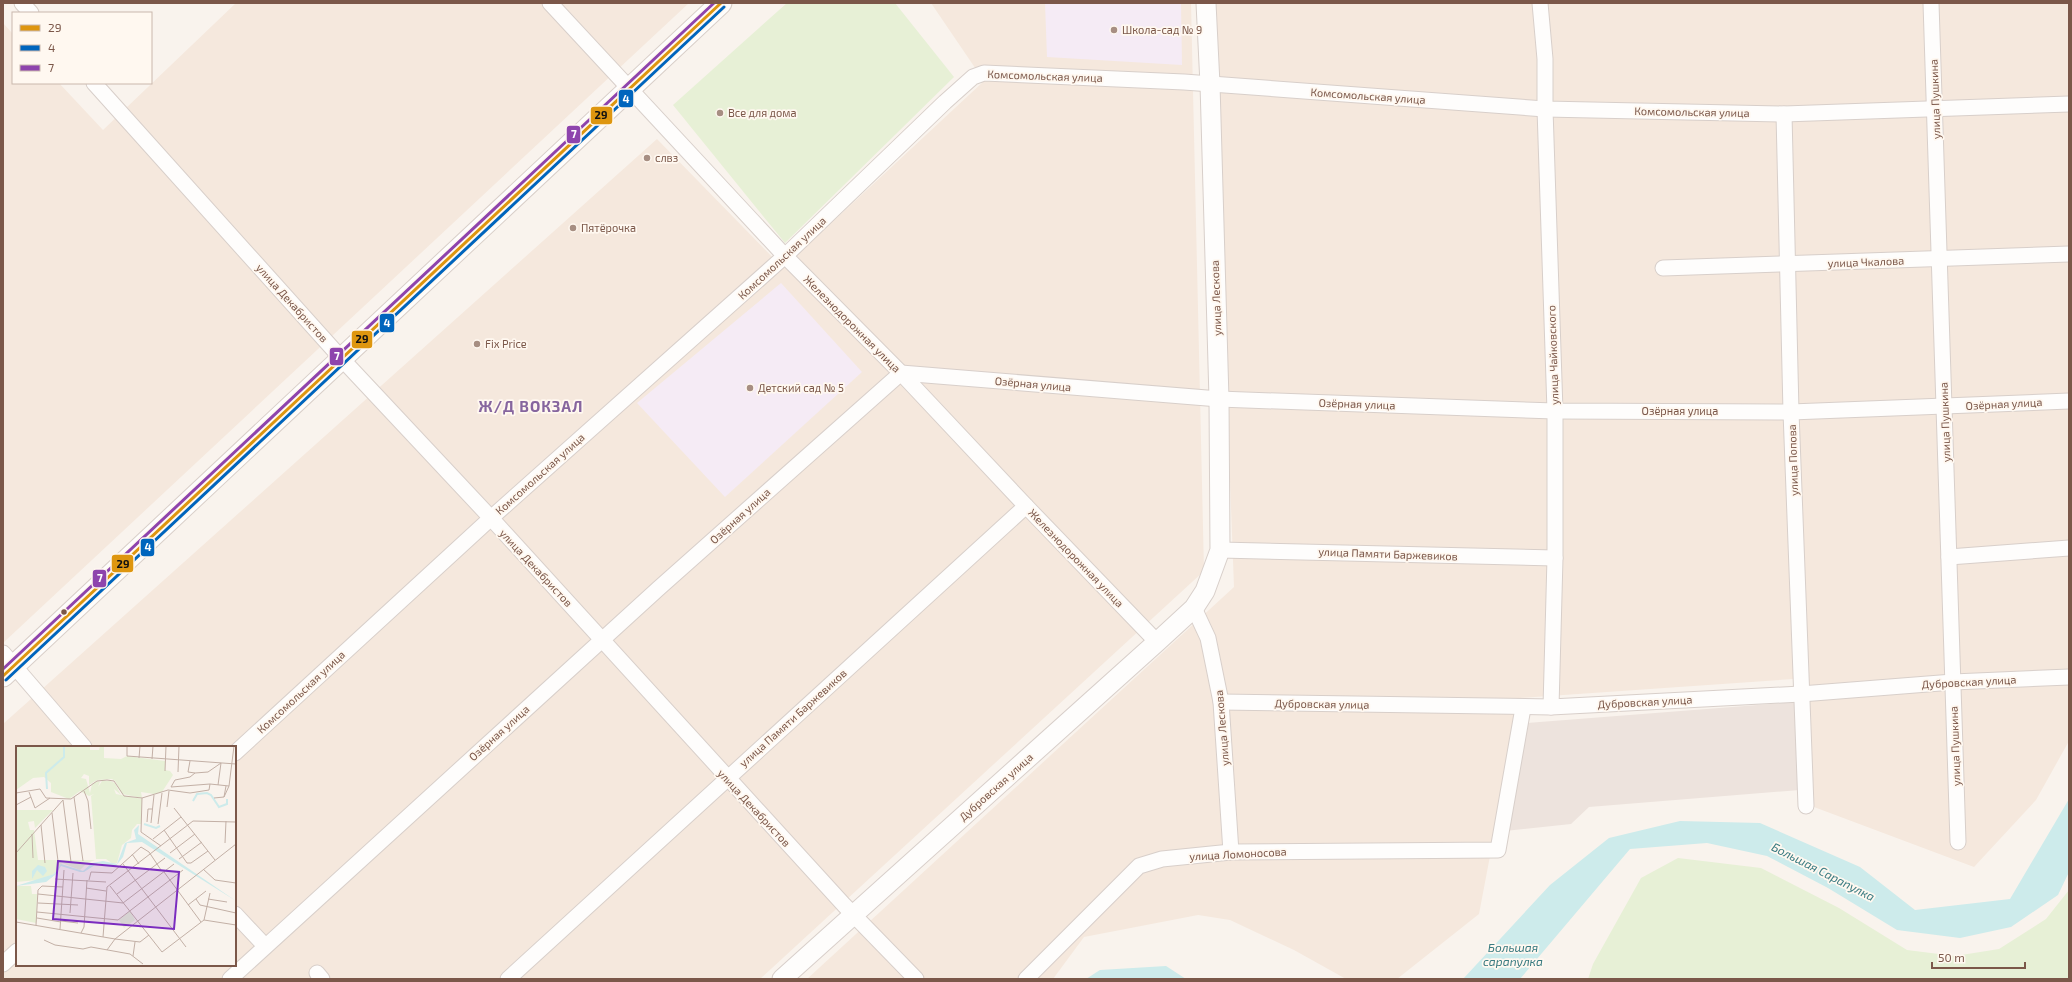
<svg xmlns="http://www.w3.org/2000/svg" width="2072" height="982" font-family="'Exo 2',sans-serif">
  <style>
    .residential { fill: #f5e8dd; fill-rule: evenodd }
    .industrial { fill: #ede3dd }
    .education { fill: #f5ebf5 }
    .green { fill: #e7f0d6 }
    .water { fill: #cdebeb }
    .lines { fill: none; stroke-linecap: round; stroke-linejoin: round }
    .minor-casing { stroke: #d8cfca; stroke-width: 17 }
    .tertiary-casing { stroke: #d8cfca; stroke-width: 21 }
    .secondary-casing { stroke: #d9cfc9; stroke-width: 23 }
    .minor { stroke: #fefdfc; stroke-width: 15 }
    .tertiary { stroke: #fefdfc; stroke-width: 19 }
    .secondary { stroke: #fefdfc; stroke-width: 21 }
    .bus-1-casing { stroke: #fff8f0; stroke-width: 6 }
    .bus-2-casing { stroke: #fff8f0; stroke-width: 6 }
    .bus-3-casing { stroke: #fff8f0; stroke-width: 6 }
    .bus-1 { stroke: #de960f; stroke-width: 3 }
    .bus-2 { stroke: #0065bd; stroke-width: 3 }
    .bus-3 { stroke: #8e44ad; stroke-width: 3 }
    .poi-dot { fill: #a78e82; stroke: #fff8f0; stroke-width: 1.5 }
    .bus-dot { fill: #7b5749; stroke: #fff8f0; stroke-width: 1.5 }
    .labels { text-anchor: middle; stroke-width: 3.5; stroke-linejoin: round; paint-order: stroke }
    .poi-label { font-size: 11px; fill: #7b5749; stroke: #fff8f0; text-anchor: start }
    .street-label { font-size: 11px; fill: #7b5749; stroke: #fff8f0 }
    .water-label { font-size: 12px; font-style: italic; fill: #3a7b81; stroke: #fff8f0 }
    .district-label { font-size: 15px; font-weight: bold; letter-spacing: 1px; fill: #86659e; stroke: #fff8f0 }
    .inset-river { fill: none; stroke: #cdebeb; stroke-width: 2 }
    .inset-road { fill: none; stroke: #c3b0a6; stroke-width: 1 }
    .view { fill: #7b2cbf; fill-opacity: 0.15; stroke: #7b2cbf; stroke-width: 2 }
    .inset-edge { fill: none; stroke: #7b5749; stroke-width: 2 }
    .line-badge { stroke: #fff8f0; stroke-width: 1.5 }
    .badge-label { font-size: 11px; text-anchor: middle; font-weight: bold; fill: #fff }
    .pale-badge-label { font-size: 11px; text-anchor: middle; font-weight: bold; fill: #111 }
  </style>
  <rect width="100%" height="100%" fill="#f9f3ed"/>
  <g class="residential">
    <path d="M 236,3 L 689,3 L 3,643 L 3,23 L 13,34 L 13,83 L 59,83 L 103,130 Z"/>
    <path d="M 931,3 L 1191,3 L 1204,571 L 760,979 L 3,979 L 3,724 L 657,139 L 783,268 L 984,81 ZM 17,747 L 235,747 L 235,965 L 17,965 Z"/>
    <path d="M 1212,3 L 2069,3 L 2069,741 L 2036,800 L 1974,867 L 1814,807 L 1808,678 L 1520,698 L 1479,914 L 1397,979 L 1346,979 L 1294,950 L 1230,920 L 1198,915 L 1084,937 L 1053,979 L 807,979 L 1234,587 Z"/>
  </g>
  <path class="industrial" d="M 1796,702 L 1800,790 L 1589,807 L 1571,824 L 1505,831 L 1527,723 Z"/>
  <g class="education">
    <path d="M 1045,3 L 1181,3 L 1182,65 L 1047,57 Z"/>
    <path d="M 781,283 L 862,372 L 725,497 L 637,403 Z"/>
  </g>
  <g class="green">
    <path d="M 787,3 L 895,3 L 954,77 L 785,243 L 673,105 Z"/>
    <path d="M 1678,858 L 1761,868 L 1839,908 L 1907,950 L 1955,956 L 1999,949 L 2046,919 L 2069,890 L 2069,979 L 1588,979 L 1593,964 L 1641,878 Z"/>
  </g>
  <g class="water">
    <path d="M 2069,799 L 2069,872 L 2058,895 L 2011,927 L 1960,938 L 1897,930 L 1828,888 L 1767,856 L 1707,843 L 1630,849 L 1520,979 L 1463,979 L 1550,885 L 1609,838 L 1680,821 L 1760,823 L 1860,867 L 1915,910 L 2010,899 Z"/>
    <path d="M 1166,966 L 1186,979 L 1086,979 L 1100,970 Z"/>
  </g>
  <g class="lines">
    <defs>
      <g id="minor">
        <path d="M 22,3 L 31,13"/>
        <path d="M 550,3 L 785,256 L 901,373 L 1026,506 L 1157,642"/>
        <path d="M 1540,3 L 1545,59 L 1545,109 L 1555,411 L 1555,558 L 1551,707"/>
        <path d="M 1931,3 L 1958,842"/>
        <path d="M 94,83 L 341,358 L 491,518 L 844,905 L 916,979"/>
        <path d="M 1784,114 L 1791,412 L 1806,806"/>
        <path d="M 1663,268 L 2069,254"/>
        <path d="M 1220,550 L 1555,558"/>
        <path d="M 1949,557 L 2069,548"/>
        <path d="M 1194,608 L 1208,638 L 1221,702 L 1231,852"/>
        <path d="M 3,653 L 84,747"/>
        <path d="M 1221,702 L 1551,707 L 1801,694 L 1953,682 L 2069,677"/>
        <path d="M 235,753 L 491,518 L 785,256 L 945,102 L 973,77 L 984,73 L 1184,82 L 1545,109 L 1784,114 L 2069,104"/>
        <path d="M 235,914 L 265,946"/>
        <path d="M 3,964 L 17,951"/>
        <path d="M 317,973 L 322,979"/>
        <path d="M 230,979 L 659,588 L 901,373 L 1219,399 L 1555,411 L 1791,412 L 2069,401"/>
        <path d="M 508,979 L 1026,506"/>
        <path d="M 1026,979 L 1139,866 L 1162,859 L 1231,852 L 1498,850 L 1523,708"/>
      </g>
      <path id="tertiary" d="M 782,979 L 1157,642 L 1194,608 L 1205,591 L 1220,550 L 1219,399 L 1210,84 L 1206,3"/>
      <path id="secondary" d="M 3,676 L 721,3"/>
    </defs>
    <use href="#minor" class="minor-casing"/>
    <use href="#tertiary" class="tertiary-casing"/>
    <use href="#secondary" class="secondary-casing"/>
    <use href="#minor" class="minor"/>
    <use href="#tertiary" class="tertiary"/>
    <use href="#secondary" class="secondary"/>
    <defs>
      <path id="bus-1" d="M 3,676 L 721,3"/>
      <path id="bus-2" d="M 6,680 L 724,7"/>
      <path id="bus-3" d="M 3,669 L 714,3"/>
    </defs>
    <use href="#bus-1" class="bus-1-casing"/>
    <use href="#bus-2" class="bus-2-casing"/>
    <use href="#bus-3" class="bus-3-casing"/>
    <use href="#bus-1" class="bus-1"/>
    <use href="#bus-2" class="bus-2"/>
    <use href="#bus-3" class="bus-3"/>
  </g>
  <g class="poi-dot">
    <circle cx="1114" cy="30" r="4"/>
    <circle cx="720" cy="113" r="4"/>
    <circle cx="647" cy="158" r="4"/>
    <circle cx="573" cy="228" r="4"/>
    <circle cx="477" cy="344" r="4"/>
    <circle cx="750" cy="388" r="4"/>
  </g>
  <circle class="bus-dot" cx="64" cy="612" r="3.5"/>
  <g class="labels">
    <g class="poi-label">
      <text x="1122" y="34">Школа-сад № 9</text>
      <text x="728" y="117">Все для дома</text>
      <text x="655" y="162">слвз</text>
      <text x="581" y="232">Пятёрочка</text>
      <text x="485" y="348">Fix Price</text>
      <text x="758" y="392">Детский сад № 5</text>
    </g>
    <g class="street-label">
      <text transform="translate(1045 76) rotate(2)" y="4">Комсомольская улица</text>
      <text transform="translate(1368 96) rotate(4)" y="4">Комсомольская улица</text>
      <text transform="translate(1935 99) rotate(-92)" y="4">улица Пушкина</text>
      <text transform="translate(1692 112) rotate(1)" y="4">Комсомольская улица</text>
      <text transform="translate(782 258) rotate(-43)" y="4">Комсомольская улица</text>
      <text transform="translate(1866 262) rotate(-2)" y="4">улица Чкалова</text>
      <text transform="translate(1216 298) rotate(-92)" y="4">улица Лескова</text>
      <text transform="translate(292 303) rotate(48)" y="4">улица Декабристов</text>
      <text transform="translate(852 324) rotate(45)" y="4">Железнодорожная улица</text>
      <text transform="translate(1553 355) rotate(-92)" y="4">улица Чайковского</text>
      <text transform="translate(1033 384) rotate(5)" y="4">Озёрная улица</text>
      <text transform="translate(1357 404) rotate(2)" y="4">Озёрная улица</text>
      <text transform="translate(2004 404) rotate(-3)" y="4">Озёрная улица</text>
      <text x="1680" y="415">Озёрная улица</text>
      <text transform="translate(1945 422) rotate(-92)" y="4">улица Пушкина</text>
      <text transform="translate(1793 460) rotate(-92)" y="4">улица Попова</text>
      <text transform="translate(540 474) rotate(-42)" y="4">Комсомольская улица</text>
      <text transform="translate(740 516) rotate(-42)" y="4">Озёрная улица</text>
      <text transform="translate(1388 554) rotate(2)" y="4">улица Памяти Баржевиков</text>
      <text transform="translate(1076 558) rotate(46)" y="4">Железнодорожная улица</text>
      <text transform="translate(536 568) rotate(47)" y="4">улица Декабристов</text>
      <text transform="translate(1969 682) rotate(-3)" y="4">Дубровская улица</text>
      <text transform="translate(301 692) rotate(-43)" y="4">Комсомольская улица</text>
      <text transform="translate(1645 702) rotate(-3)" y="4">Дубровская улица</text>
      <text transform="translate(1322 704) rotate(1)" y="4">Дубровская улица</text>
      <text transform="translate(793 718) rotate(-42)" y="4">улица Памяти Баржевиков</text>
      <text transform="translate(1222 728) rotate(-95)" y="4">улица Лескова</text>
      <text transform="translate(499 733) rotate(-42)" y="4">Озёрная улица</text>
      <text transform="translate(1955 746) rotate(-92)" y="4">улица Пушкина</text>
      <text transform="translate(996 787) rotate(-42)" y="4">Дубровская улица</text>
      <text transform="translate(754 808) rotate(47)" y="4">улица Декабристов</text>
      <text transform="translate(1238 854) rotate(-3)" y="4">улица Ломоносова</text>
    </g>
    <g class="water-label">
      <text transform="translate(1823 872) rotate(27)" y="4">Большая Сарапулка</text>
      <text x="1513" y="952">Большая<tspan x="1513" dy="14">сарапулка</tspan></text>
    </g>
    <g class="district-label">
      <text x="531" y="412">Ж/Д ВОКЗАЛ</text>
    </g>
  </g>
  <g transform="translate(16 746)">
    <rect width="220" height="220" fill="#f9f3ed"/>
    <path d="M 0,0 L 74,0 L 74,4 L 83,4 L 84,0 L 88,0 L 88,12 L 105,13 L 111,10 L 149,15 L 149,24 L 154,25 L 157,29 L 146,46 L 138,48 L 125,46 L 126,52 L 106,48 L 99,35 L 96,33 L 81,34 L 73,39 L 73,30 L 68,28 L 65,32 L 70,33 L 74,47 L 76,38 L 81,35 L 84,36 L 82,41 L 86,35 L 94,35 L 99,37 L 105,49 L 98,43 L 100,48 L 126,53 L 125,78 L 121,78 L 116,84 L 115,92 L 106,99 L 101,117 L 97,118 L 90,113 L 80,113 L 75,50 L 78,48 L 73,50 L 64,45 L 53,53 L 35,46 L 35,37 L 28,31 L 17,32 L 0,44 ZM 0,64 L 37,64 L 19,82 L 18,75 L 12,76 L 14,84 L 18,84 L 22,114 L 79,114 L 71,117 L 64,124 L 46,117 L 38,128 L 22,134 L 0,136 ZM 0,140 L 15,140 L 16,148 L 21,148 L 20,177 L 0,173 ZM 114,165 L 119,174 L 108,182 L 103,174 Z" fill="#e7f0d6"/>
    <path d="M 123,79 L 122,88 L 220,155 L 126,96 L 111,97 L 107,111 L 99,121 L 82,117 L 68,126 L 64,126 L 45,120 L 39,129 L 30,136 L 0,140 L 38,128 L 45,118 L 67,125 L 76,117 L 87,115 L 101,118 L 109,97 L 120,93 L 118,84 ZM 22,119 L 29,121 L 31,125 L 27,130 L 21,124 L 16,133 L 16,125 Z" fill="#cdebeb"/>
    <path class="inset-river" d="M 31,43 L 30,27 L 48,11 L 48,0M 177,55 L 181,48 L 191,47 L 195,49 L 203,61 L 211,58 L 211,53M 128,78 L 140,82 L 144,80"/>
    <path class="inset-road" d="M 111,0 L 111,10 L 220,18M 123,12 L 124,0M 136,13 L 137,0M 174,15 L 172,26 L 179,27 L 192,26 L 205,17M 149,25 L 150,0M 162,26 L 163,0M 179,27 L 174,31 L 159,34 L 155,41 L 194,38M 202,39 L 205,17M 68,45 L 72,55 L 75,83M 13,46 L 19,62 L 34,52M 0,47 L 24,43 L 30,52 L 55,53 L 81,35 L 91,34 L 98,35 L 108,50 L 126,52 L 152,44 L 174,47 L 193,44 L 194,38 L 213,40M 58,51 L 67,115M 208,51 L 213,40 L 218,0M 126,52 L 125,86 L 145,100M 198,52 L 208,51 L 210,40M 47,54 L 55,116M 0,59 L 15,51M 151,61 L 153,45M 158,62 L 199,114M 36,67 L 42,115M 131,76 L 132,63 L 136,63M 135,77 L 138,49M 142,78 L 146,47M 25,79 L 29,117M 148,84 L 171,117 L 175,117 L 192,105M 16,88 L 17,112M 137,93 L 165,71M 209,97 L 210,75M 0,107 L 47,54M 154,107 L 179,88M 116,108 L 123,118M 163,113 L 186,96M 107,118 L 170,201M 187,123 L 199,134 L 220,137M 148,126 L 185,176M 39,133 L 90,136M 73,134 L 75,126 L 96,127 L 125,101 L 133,106 L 145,124M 94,140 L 146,206 L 188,174 L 220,179M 70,142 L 90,145M 22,148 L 107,157 L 158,118M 101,148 L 149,112M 180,153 L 184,159 L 220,167M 192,153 L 211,156M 22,157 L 62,159M 172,159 L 190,145M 21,166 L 102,174 L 167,124M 54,167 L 57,127M 21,172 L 45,176M 188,174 L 194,147M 45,175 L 62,177M 0,176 L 99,193 L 220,98M 20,179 L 22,144 L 26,140 L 47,141M 44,183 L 48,124M 65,187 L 68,181 L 71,134M 87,191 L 91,141 L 177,75 L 220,76M 28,194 L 39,199 L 67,203 L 75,201 L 114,208 L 127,218M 91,204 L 99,193 L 124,196 L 133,189M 117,210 L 119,196"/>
    <path class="view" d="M 42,115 L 163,126 L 158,183 L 37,173 Z"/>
    <rect width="220" height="220" class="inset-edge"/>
  </g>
  <g class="line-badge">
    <rect x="618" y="89" width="16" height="19" rx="4" fill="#0065bd"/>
    <rect x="590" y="106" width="23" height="19" rx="4" fill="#de960f"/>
    <rect x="566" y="125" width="15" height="19" rx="4" fill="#8e44ad"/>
    <rect x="379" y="313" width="16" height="20" rx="4" fill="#0065bd"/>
    <rect x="351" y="330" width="22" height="19" rx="4" fill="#de960f"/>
    <rect x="329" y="347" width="15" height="19" rx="4" fill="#8e44ad"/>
    <rect x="140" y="538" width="15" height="19" rx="4" fill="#0065bd"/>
    <rect x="111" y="554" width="23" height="19" rx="4" fill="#de960f"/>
    <rect x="92" y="569" width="15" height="19" rx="4" fill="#8e44ad"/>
  </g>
  <g class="badge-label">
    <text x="626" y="103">4</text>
    <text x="574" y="138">7</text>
    <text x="387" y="327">4</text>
    <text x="337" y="360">7</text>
    <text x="148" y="551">4</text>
    <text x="100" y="582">7</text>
  </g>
  <g class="pale-badge-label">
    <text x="601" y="119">29</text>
    <text x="362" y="343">29</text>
    <text x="123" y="568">29</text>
  </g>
  <rect width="2072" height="982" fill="none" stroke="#7b5749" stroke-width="8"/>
  <rect x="12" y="12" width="140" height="72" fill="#fff8f0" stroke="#cab8ad"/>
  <rect x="20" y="25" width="20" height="6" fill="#de960f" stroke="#cab8ad"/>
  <text x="48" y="32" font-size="12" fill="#7b5749">29</text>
  <rect x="20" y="45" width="20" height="6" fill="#0065bd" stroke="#cab8ad"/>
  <text x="48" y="52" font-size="12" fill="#7b5749">4</text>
  <rect x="20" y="65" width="20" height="6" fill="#8e44ad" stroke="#cab8ad"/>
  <text x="48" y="72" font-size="12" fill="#7b5749">7</text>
  <path d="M1932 962v6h93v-6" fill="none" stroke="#7b5749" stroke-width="2"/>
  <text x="1938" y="962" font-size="12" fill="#7b5749" stroke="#fff8f0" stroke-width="3" paint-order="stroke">50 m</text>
</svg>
